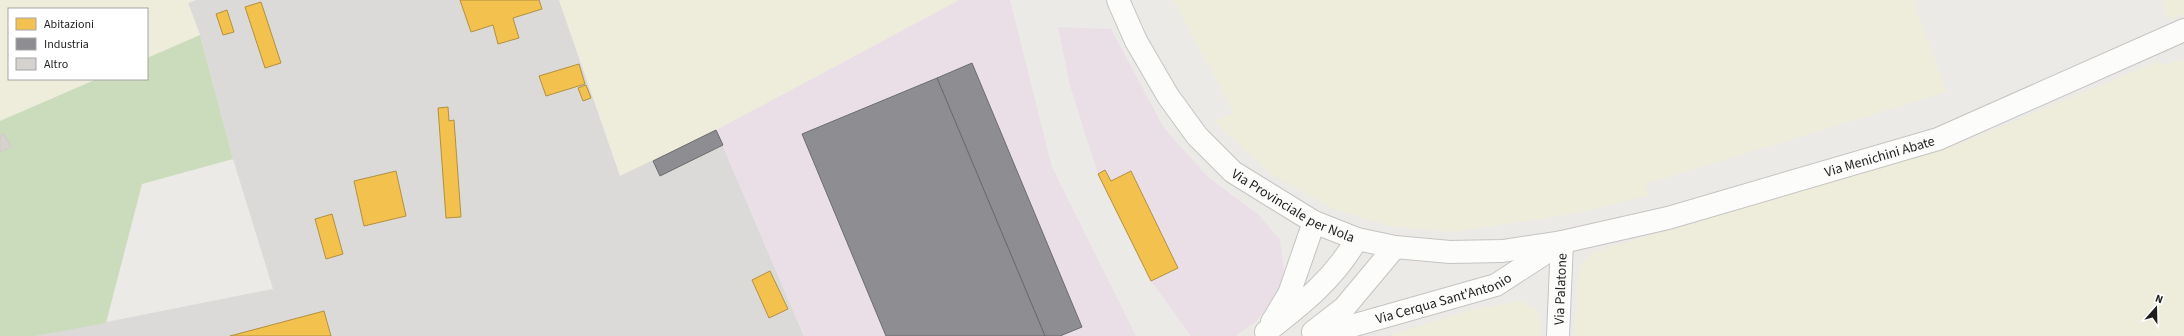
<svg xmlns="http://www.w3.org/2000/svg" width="2184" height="336" font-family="'Source Sans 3',sans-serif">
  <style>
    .residential { fill: #dbdad8 }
    .industrial { fill: #eadfe7 }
    .farmland { fill: #eeecda }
    .forest { fill: #cadcbc }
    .homes { fill: #f2c14e; stroke: #b29040 }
    .industry { fill: #8d8d92; stroke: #6c6c6f }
    .building { fill: #d5d2cf; stroke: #cfcbc8 }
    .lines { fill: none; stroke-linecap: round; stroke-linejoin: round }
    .minor-casing { stroke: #c5c4c3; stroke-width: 24 }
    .minor { stroke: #fcfcfb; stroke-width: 22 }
    .labels { text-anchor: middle; stroke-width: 4; stroke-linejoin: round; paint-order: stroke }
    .street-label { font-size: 14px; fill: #1e1e1e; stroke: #fff }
  </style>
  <rect width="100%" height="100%" fill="#eceae7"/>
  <path class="residential" d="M 196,0 L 559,0 L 620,175 L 716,130 L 804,336 L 36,336 L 273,289 L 233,159 L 200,35 L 188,3 Z"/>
  <g class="industrial">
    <path d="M 959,0 L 1010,0 L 1052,167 L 1136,336 L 804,336 L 716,130 Z"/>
    <path d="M 1058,27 L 1111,29 L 1164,128 L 1209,178 L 1259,215 L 1280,240 L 1284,271 L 1277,297 L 1255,322 L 1236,336 L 1191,336 L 1151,281 L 1098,174 L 1070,86 Z"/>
  </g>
  <g class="farmland">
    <path d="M 0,0 L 196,0 L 188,3 L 200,35 L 147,58 L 147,9 L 9,9 L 9,79 L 97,79 L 0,121 Z"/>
    <path d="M 559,0 L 959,0 L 716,130 L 620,176 Z"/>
    <path d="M 1173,0 L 1913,0 L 1947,92 L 1645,184 L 1649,195 L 1578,213 L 1453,232 L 1389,226 L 1332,208 L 1271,174 L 1214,121 L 1234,113 Z"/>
    <path d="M 2161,0 L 2184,0 L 2184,14 L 2170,20 L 2166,14 Z"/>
    <path d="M 2184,59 L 2184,336 L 1574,336 L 1577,278 L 1581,264 L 1593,252 L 1954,146 L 2159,61 L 2164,65 Z"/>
    <path d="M 1519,301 L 1536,309 L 1541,321 L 1541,336 L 1388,336 L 1470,310 Z"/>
  </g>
  <path class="forest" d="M 200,35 L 233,159 L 142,184 L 106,323 L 36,336 L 0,336 L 0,121 L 97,79 L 147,79 L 147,58 Z"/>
  <g class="homes">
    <path d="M 460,0 L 539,0 L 542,9 L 513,18 L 519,38 L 498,44 L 493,25 L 471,32 Z"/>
    <path d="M 261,2 L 281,63 L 265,68 L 245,7 Z"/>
    <path d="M 227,10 L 234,32 L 223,35 L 216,14 Z"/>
    <path d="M 579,64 L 585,84 L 546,96 L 539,76 Z"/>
    <path d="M 586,85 L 591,98 L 583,101 L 578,88 Z"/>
    <path d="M 448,107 L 449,121 L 454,120 L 461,217 L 446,218 L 438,108 Z"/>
    <path d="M 1105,170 L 1111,181 L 1131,171 L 1178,268 L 1151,281 L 1098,174 Z"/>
    <path d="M 396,171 L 406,216 L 364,226 L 354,181 Z"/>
    <path d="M 332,214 L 343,254 L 326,259 L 315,219 Z"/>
    <path d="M 770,271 L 788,309 L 769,318 L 752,280 Z"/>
    <path d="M 324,311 L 331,336 L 230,336 Z"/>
  </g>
  <g class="industry">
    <path d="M 972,63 L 1082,327 L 1060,336 L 1045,336 L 937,78 Z"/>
    <path d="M 937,78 L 1045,336 L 886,336 L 802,134 Z"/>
    <path d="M 716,130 L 723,145 L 660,176 L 653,161 Z"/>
  </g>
  <path class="building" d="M 4,134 L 11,147 L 0,152 L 0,136 Z"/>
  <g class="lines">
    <defs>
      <g id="minor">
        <path id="s1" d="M 1118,0 L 1136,41 L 1168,96 L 1197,136 L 1233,172 L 1314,222 L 1357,239 L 1395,247 L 1450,252 L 1503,251 L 1562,242 L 1668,218 L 1938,139 L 2184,30"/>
        <path d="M 1272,322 L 1289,294 L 1314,222"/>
        <path d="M 1266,332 C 1302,304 1334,279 1357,239"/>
        <path d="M 1313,332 L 1344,308 L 1395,247"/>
        <path id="s2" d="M 1316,336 L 1496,285 L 1556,246"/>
        <path id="s3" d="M 1558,336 L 1562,242"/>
      </g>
    </defs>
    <use href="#minor" class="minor-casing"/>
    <use href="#minor" class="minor"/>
  </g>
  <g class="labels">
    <g class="street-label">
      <text dy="5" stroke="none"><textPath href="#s1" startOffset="886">Via Menichini Abate</textPath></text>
      <text dy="5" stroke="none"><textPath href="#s1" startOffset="278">Via Provinciale per Nola</textPath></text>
      <text dy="5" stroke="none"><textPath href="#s3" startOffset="47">Via Palatone</textPath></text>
      <text dy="5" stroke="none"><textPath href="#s2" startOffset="133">Via Cerqua Sant'Antonio</textPath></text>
    </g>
  </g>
  <rect x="8" y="8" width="140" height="72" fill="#ffffff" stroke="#a5a5a5"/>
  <rect x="16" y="18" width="20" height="12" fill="#f2c14e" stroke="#a5a5a5"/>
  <text x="44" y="28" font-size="12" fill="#1e1e1e">Abitazioni</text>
  <rect x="16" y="38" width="20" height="12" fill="#8d8d92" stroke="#a5a5a5"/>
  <text x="44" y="48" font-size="12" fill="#1e1e1e">Industria</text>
  <rect x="16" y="58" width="20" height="12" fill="#d5d2cf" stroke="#a5a5a5"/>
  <text x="44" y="68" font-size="12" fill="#1e1e1e">Altro</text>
  <g transform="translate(2156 308) rotate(20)" stroke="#ffffff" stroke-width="3" paint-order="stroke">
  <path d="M0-3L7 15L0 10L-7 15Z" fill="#1e1e1e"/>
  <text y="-6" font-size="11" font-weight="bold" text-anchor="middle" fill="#1e1e1e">N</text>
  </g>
</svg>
